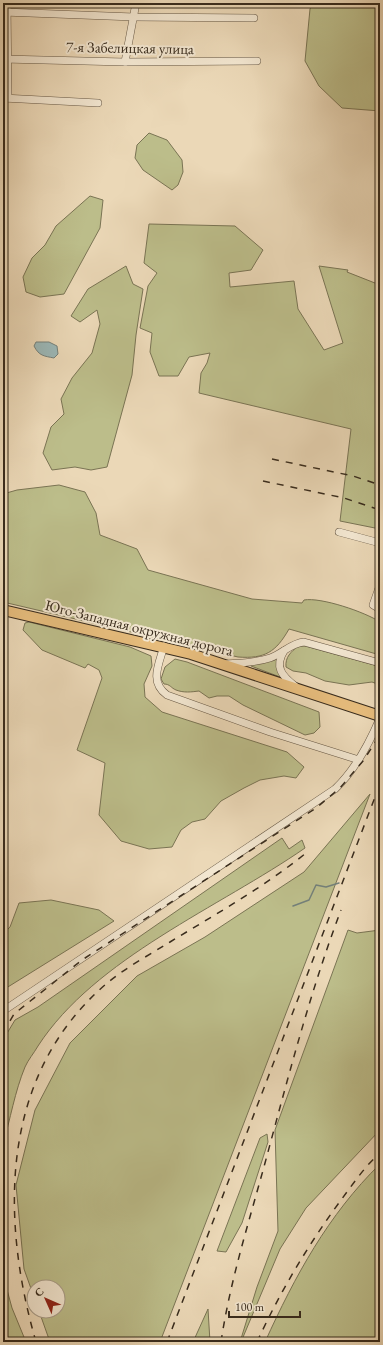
<svg xmlns="http://www.w3.org/2000/svg" width="383" height="1345" font-family="'EB Garamond',serif">
  <style>
    .green { fill: #bcbd8a; stroke: #7a7454 }
    .water { fill: #9bb8b8; stroke: #74807a }
    .lines { fill: none; stroke-linecap: round; stroke-linejoin: round }
    .stream { stroke: #74807a; stroke-width: 1.5 }
    .minor-casing { stroke: #665744; stroke-width: 8 }
    .highway-casing { stroke: #392c1d; stroke-width: 12 }
    .minor { stroke: #f2e6d0; stroke-width: 7 }
    .highway { stroke: #e6bc7c; stroke-width: 10 }
    .rail { stroke: #392c1d; stroke-width: 1.5; stroke-dasharray: 7 7; stroke-linecap: butt }
    .labels { text-anchor: middle; stroke-width: 4; stroke-linejoin: round; paint-order: stroke }
    .street-label { font-size: 15px; fill: #392c1d; stroke: #f2e6d0 }
  </style>
  <rect width="100%" height="100%" fill="#ebd8b7"/>
  <filter id="stains"><feTurbulence type="fractalNoise" baseFrequency=".005" numOctaves="4"/><feColorMatrix values="0 0 0 0 .2 0 0 0 0 .09 0 0 0 0 .02 0 0 0 .5 -.17"/></filter>
  <radialGradient id="worn" r=".72"><stop offset=".6" stop-color="#630" stop-opacity="0"/><stop offset="1" stop-color="#630" stop-opacity=".3"/></radialGradient>
  <g class="green">
    <path d="M 313,3 L 380,3 L 380,111 L 342,108 L 319,86 L 305,61 L 310,9 Z"/>
    <path d="M 149,133 L 167,140 L 182,160 L 183,172 L 178,185 L 172,190 L 143,170 L 135,158 L 137,145 Z"/>
    <path d="M 90,196 L 103,200 L 100,228 L 64,294 L 40,297 L 26,292 L 23,277 L 32,258 L 45,245 L 56,226 Z"/>
    <path d="M 149,224 L 235,226 L 263,250 L 251,270 L 229,273 L 230,287 L 294,281 L 298,309 L 324,350 L 343,343 L 319,266 L 348,270 L 347,272 L 380,285 L 380,529 L 340,521 L 351,429 L 199,393 L 201,373 L 207,363 L 210,353 L 189,357 L 178,376 L 159,376 L 150,352 L 152,333 L 140,328 L 148,286 L 157,273 L 144,263 Z"/>
    <path d="M 126,266 L 133,284 L 143,289 L 136,335 L 132,375 L 107,467 L 91,470 L 75,467 L 52,470 L 43,453 L 51,427 L 64,414 L 61,399 L 72,378 L 92,353 L 100,324 L 97,310 L 80,322 L 71,316 L 88,289 Z"/>
    <path d="M 59,485 L 85,492 L 96,513 L 100,535 L 137,549 L 148,570 L 252,599 L 302,603 L 304,600 C 321,597 365,612 380,622 L 380,655 L 289,629 C 276,652 265,659 238,657 L 3,602 L 3,494 L 17,490 Z"/>
    <path d="M 29,622 L 130,647 L 151,656 L 152,666 L 144,684 L 145,697 L 162,712 L 287,752 L 304,767 L 296,778 L 284,776 L 260,780 L 244,788 L 221,801 L 205,819 L 192,822 L 181,830 L 172,847 L 149,849 L 121,841 L 99,815 L 105,763 L 77,750 L 102,678 L 99,670 L 88,664 L 85,668 L 42,650 L 23,630 L 25,623 Z"/>
    <path d="M 298,646 L 305,646 L 374,665 L 380,668 L 380,685 L 372,682 L 349,685 L 325,681 L 306,673 L 293,671 L 286,667 C 285,657 291,652 298,646 Z"/>
    <path d="M 277,658 L 280,677 L 251,666 L 251,665 Z"/>
    <path d="M 175,659 L 187,662 L 319,712 L 320,727 L 314,733 L 305,735 L 243,705 L 229,696 L 217,696 L 209,698 L 199,691 C 191,692 184,693 176,690 C 171,688 170,684 164,684 L 161,679 L 165,667 Z"/>
    <path d="M 370,794 L 160,1342 L 50,1342 L 39,1311 L 58,1311 L 58,1287 L 34,1287 L 34,1297 L 24,1269 L 16,1185 L 35,1110 L 70,1043 L 137,976 L 205,937 L 304,872 Z"/>
    <path d="M 282,838 L 289,849 L 302,840 L 305,848 C 220,907 95,958 38,1046 C 34,1053 28,1060 25,1067 C 15,1091 10,1120 3,1145 L 3,1040 L 15,1020 L 38,1007 Z"/>
    <path d="M 51,900 L 99,910 L 114,921 L 3,990 L 3,934 L 10,927 L 19,903 Z"/>
    <path d="M 348,930 L 357,933 L 380,930 L 380,1130 L 306,1208 L 280,1249 L 241,1342 L 240,1342 L 257,1287 L 278,1231 L 275,1130 Z"/>
    <path d="M 267,1134 L 268,1142 L 242,1223 L 226,1252 L 217,1251 L 260,1138 Z"/>
    <path d="M 380,1164 L 380,1342 L 265,1342 C 295,1276 328,1215 380,1164 Z"/>
    <path d="M 3,1275 L 12,1308 L 26,1342 L 3,1342 Z"/>
    <path d="M 208,1309 L 210,1342 L 193,1342 Z"/>
  </g>
  <path class="water" d="M 36,342 L 49,342 L 57,346 L 58,354 L 54,358 C 44,356 39,356 34,346 Z"/>
  <g class="lines">
    <path class="stream" d="M 293,906 L 309,900 L 316,885 L 326,887 L 339,883"/>
    <defs>
      <g id="minor">
        <path d="M 7,3 L 8,98"/>
        <path d="M 3,12 L 134,17 L 254,18"/>
        <path d="M 3,59 L 125,62 L 257,61"/>
        <path d="M 125,62 L 136,3"/>
        <path d="M 3,98 L 98,103"/>
        <path d="M 339,532 L 380,543"/>
        <path d="M 380,585 L 373,605 L 380,609"/>
        <path d="M 164,646 C 159,664 149,682 167,695 L 270,732 L 359,760"/>
        <path d="M 284,651 C 274,667 282,676 295,686"/>
        <path d="M 226,664 C 241,663 255,663 270,658 C 282,654 291,643 304,642 L 380,663"/>
        <path d="M 3,1011 L 335,789 C 356,769 369,744 380,718"/>
      </g>
      <path id="highway" d="M 3,610 L 191,654 L 380,716"/>
    </defs>
    <use href="#minor" class="minor-casing"/>
    <use href="#highway" class="highway-casing"/>
    <use href="#minor" class="minor"/>
    <use href="#highway" class="highway"/>
    <g class="rail">
      <path d="M 272,459 L 353,476 L 380,485"/>
      <path d="M 263,481 L 344,498 L 380,510"/>
      <path d="M 3,1033 L 14,1014 L 82,960 L 316,808 L 340,788 L 363,761 L 380,735"/>
      <path d="M 36,1342 C 0,1217 0,1075 106,984 C 125,968 149,955 170,942 C 216,914 264,887 306,853"/>
      <path d="M 167,1342 L 380,784"/>
      <path d="M 221,1342 C 230,1281 249,1222 265,1163 C 288,1078 310,992 341,910"/>
      <path d="M 257,1342 C 280,1292 308,1245 341,1200 C 353,1184 365,1166 380,1153"/>
    </g>
  </g>
  <g class="labels">
    <g class="street-label">
      <text transform="translate(130 48) rotate(1)" y="5">7-я Забелицкая улица</text>
      <text transform="translate(139 628) rotate(14)" y="5">Юго-Западная окружная дорога</text>
    </g>
  </g>
  <rect width="383" height="1345" fill="none" stroke="#ebd8b7" stroke-width="16"/>
  <rect x="4" y="4" width="375" height="1337" fill="none" stroke="#392c1d" stroke-width="2"/>
  <rect x="8" y="8" width="367" height="1329" fill="none" stroke="#392c1d"/>
  <g transform="translate(46 1299) rotate(315)"><circle r="19" fill="#f2e6d0" stroke="#a89c88"/>
  <path d="M0-3L7 15L0 10L-7 15Z" fill="#8f2418"/>
  <text y="-6" font-size="11" font-weight="bold" text-anchor="middle" fill="#392c1d">С</text>
  </g>
  <path d="M229 1311v6h71v-6" fill="none" stroke="#392c1d" stroke-width="2"/>
  <text x="235" y="1311" font-size="12" fill="#392c1d" stroke="#f2e6d0" stroke-width="3" paint-order="stroke">100 m</text>
  <rect width="100%" height="100%" filter="url(#stains)"/>
  <rect width="100%" height="100%" fill="url(#worn)"/>
</svg>
